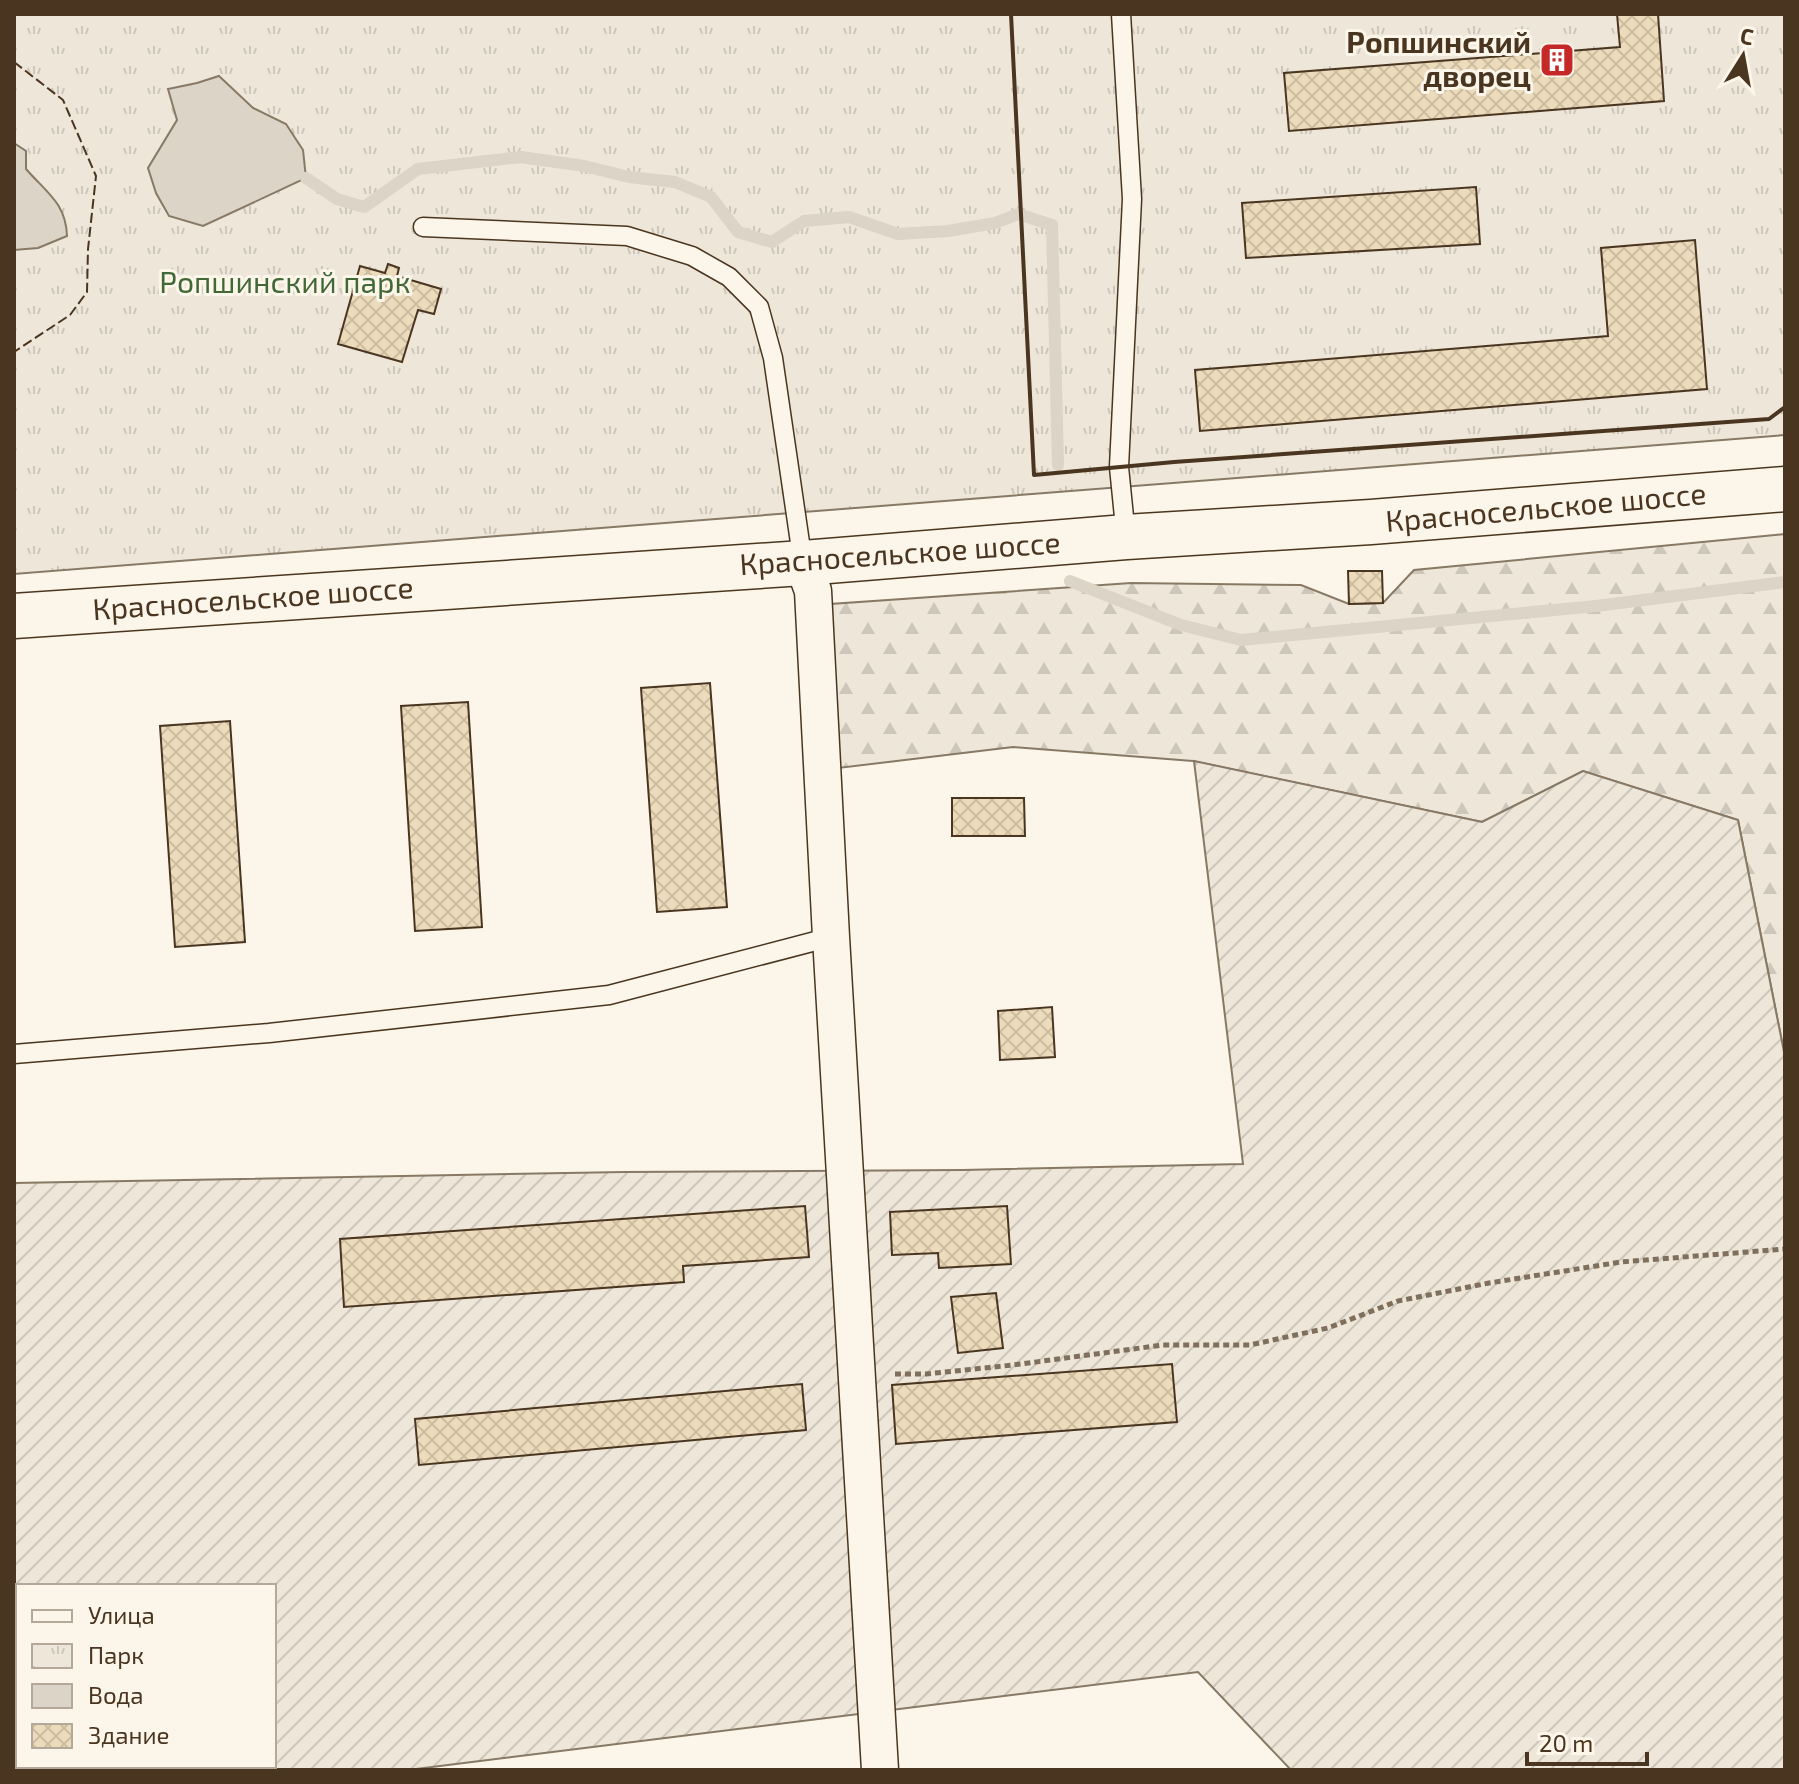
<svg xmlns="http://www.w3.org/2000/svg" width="1799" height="1784" font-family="'Exo 2',sans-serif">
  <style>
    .forest { fill: url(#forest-firs); stroke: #887966; stroke-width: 2 }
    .park { fill: url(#park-tufts); stroke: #887966; stroke-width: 2 }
    .garden { fill: url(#garden-furrows); stroke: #887966; stroke-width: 2; fill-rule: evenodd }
    .water { fill: #dcd4c6; stroke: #887966; stroke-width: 2 }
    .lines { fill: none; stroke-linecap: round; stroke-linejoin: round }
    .stream { stroke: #dcd4c6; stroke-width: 12 }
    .building { fill: url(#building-cross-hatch); stroke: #4a3520; stroke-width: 2 }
    .lane-casing { stroke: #4a3520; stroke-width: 21 }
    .street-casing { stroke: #4a3520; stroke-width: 39 }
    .secondary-casing { stroke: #4a3520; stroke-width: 47 }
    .path { stroke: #7f6f5c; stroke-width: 5; stroke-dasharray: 6 4; stroke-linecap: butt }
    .lane { stroke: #fbf6e9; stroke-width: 18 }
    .street { stroke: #fbf6e9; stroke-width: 36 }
    .secondary { stroke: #fbf6e9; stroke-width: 44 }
    .fence { stroke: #4a3520; stroke-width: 2; stroke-dasharray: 10 4; stroke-linecap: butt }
    .wall { stroke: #4a3520; stroke-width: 4 }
    .labels { text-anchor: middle; stroke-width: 6; stroke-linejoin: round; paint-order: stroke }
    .poi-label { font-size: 30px; font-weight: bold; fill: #4a3520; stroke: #fbf6e9; text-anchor: end }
    .park-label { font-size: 30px; fill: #436837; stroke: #fbf6e9 }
    .street-label { font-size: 30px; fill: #4a3520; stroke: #fbf6e9 }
  </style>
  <defs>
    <pattern id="forest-firs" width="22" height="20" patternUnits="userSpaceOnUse" patternTransform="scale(2)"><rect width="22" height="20" fill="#ede6d9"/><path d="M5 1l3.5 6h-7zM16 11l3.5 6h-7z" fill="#cdc6ba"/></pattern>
    <pattern id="park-tufts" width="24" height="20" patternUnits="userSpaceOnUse" patternTransform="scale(2)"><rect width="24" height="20" fill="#ede6d9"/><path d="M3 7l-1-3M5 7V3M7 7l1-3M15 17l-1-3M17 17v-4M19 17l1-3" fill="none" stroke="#cdc6ba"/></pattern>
    <pattern id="garden-furrows" width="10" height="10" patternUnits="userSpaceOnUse" patternTransform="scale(2)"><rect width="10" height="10" fill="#ede6d9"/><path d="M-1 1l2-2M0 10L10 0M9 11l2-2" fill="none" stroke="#cdc6ba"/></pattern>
    <pattern id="building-cross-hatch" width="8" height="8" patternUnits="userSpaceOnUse" patternTransform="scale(2)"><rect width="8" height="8" fill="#ecdcbc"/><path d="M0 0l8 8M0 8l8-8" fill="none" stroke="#ccbda1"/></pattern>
  </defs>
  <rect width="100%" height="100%" fill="#fbf6e9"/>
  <path class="forest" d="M 1785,534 L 1785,1057 L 1738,820 L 1583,771 L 1482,822 L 1193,761 L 1013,747 L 830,769 L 816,605 L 1131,583 L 1301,585 L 1349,604 L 1383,603 L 1414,570 Z"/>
  <path class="park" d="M 14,14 L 1785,14 L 1785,435 L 14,574 Z"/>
  <path class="garden" d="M 1194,761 L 1482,822 L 1583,771 L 1738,820 L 1785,1057 L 1785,1770 L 1291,1770 L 1198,1672 L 408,1770 L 14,1770 L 14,1183 L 624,1172 L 963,1170 L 1243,1164 ZM 18,1586 L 274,1586 L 274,1766 L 18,1766 Z"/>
  <g class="water">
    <path d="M 219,76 L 253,108 L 286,124 L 303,150 L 306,178 L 203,226 L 169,216 L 156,193 L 148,168 L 177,120 L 168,89 L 197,83 Z"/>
    <path d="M 14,143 L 26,151 L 26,169 C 46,192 66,203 67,236 L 38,248 L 14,250 Z"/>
  </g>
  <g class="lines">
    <g class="stream">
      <path d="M 306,178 L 337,199 L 364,207 L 418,169 L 521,157 L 584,166 L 629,177 L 675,182 L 711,197 L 738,232 L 772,242 L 804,221 L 849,217 L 898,234 L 948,231 L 995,223 L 1018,214 L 1052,225 L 1058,465"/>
      <path d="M 1070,581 L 1181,625 L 1241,640 L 1596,606 L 1785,582"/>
    </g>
  </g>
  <g class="building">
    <path d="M 1617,14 L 1658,14 L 1664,101 L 1289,131 L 1284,73 L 1620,47 Z"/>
    <path d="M 1476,187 L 1480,244 L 1246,258 L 1242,203 Z"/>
    <path d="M 1695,240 L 1707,389 L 1200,431 L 1195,370 L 1608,336 L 1601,248 Z"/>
    <path d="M 388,264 L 399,268 L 397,276 L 441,289 L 434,314 L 418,310 L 402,362 L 338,344 L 360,266 L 385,273 Z"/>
    <path d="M 1348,571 L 1382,571 L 1383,603 L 1349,604 Z"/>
    <path d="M 710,683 L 727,907 L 657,912 L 641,688 Z"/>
    <path d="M 468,702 L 482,927 L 415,931 L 401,706 Z"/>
    <path d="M 230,721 L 245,942 L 175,947 L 160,726 Z"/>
    <path d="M 952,798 L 1024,798 L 1025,836 L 952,836 Z"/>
    <path d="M 1052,1007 L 1055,1057 L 1000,1060 L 998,1011 Z"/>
    <path d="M 805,1206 L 809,1257 L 683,1266 L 684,1282 L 344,1307 L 340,1239 Z"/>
    <path d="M 1007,1206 L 1011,1264 L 939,1268 L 938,1253 L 892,1255 L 890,1212 Z"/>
    <path d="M 996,1293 L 1003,1348 L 958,1353 L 951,1297 Z"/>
    <path d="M 1172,1364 L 1177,1422 L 896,1444 L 892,1385 Z"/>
    <path d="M 802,1384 L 806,1430 L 419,1465 L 415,1419 Z"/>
  </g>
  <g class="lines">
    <defs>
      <g id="lane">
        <path d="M 1121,14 L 1132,199 L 1119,467 L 1126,537"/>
        <path d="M 423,227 L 627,236 L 692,256 L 729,277 L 759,307 L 773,358 L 803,563"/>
        <path d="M 14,1054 L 269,1033 L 609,995 L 831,937"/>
      </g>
      <path id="street" d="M 803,563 L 813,591 L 831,937 L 880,1770"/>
      <path id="secondary" d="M 14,616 L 803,563 L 1126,537 L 1371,522 L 1785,489"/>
    </defs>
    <use href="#lane" class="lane-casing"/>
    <use href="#street" class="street-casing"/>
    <use href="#secondary" class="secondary-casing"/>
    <path class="path" d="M 895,1374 L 926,1374 L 1013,1365 L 1163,1345 L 1250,1345 L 1328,1328 L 1398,1301 L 1489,1283 L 1621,1262 L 1785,1249"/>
    <use href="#lane" class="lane"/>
    <use href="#street" class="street"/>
    <use href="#secondary" class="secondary"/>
    <path class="fence" d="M 14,62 L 63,100 L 96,176 L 88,249 L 87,292 L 70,315 L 14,352"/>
    <path class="wall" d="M 1011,14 L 1034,475 L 1174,462 L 1769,419 L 1785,407"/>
  </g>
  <defs>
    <symbol id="building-square" viewBox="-11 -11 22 22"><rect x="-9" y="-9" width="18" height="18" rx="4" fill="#c62828" stroke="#fbf6e9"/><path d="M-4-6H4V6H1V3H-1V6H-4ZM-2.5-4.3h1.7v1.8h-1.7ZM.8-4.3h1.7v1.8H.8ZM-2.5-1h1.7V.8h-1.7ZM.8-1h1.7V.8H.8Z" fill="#fff"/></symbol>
  </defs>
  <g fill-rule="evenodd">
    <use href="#building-square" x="1537" y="40" width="40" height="40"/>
  </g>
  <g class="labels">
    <g class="poi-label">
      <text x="1531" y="53">Ропшинский<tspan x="1531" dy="34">дворец</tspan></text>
    </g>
    <g class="park-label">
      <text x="285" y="293">Ропшинский парк</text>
    </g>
    <g class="street-label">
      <text transform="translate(1546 508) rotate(-5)" y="10">Красносельское шоссе</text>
      <text transform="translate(900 554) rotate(-4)" y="10">Красносельское шоссе</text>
      <text transform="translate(253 599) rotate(-4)" y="10">Красносельское шоссе</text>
    </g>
  </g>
  <rect width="1799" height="1784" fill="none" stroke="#4a3520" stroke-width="32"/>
  <rect x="16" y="1584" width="260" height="184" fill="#fbf6e9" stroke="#b4a999" stroke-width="2"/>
  <rect x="32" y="1610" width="40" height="12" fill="#fbf6e9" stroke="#b4a999" stroke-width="2"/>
  <text x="88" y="1624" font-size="24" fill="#4a3520">Улица</text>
  <rect x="32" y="1644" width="40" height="24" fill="url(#park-tufts)" stroke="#b4a999" stroke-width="2"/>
  <text x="88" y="1664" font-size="24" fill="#4a3520">Парк</text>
  <rect x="32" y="1684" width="40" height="24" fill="#dcd4c6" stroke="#b4a999" stroke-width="2"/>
  <text x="88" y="1704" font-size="24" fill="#4a3520">Вода</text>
  <rect x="32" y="1724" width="40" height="24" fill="url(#building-cross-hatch)" stroke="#b4a999" stroke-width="2"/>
  <text x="88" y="1744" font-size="24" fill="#4a3520">Здание</text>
  <g transform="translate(1743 56) rotate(11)" stroke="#fbf6e9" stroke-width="6" paint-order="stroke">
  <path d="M0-6L14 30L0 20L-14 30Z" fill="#4a3520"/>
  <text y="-12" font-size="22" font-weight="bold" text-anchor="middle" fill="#4a3520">С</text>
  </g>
  <path d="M1527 1752v12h120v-12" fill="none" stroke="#4a3520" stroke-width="4"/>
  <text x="1539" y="1752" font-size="24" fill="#4a3520" stroke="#fbf6e9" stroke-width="6" paint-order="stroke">20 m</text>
</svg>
